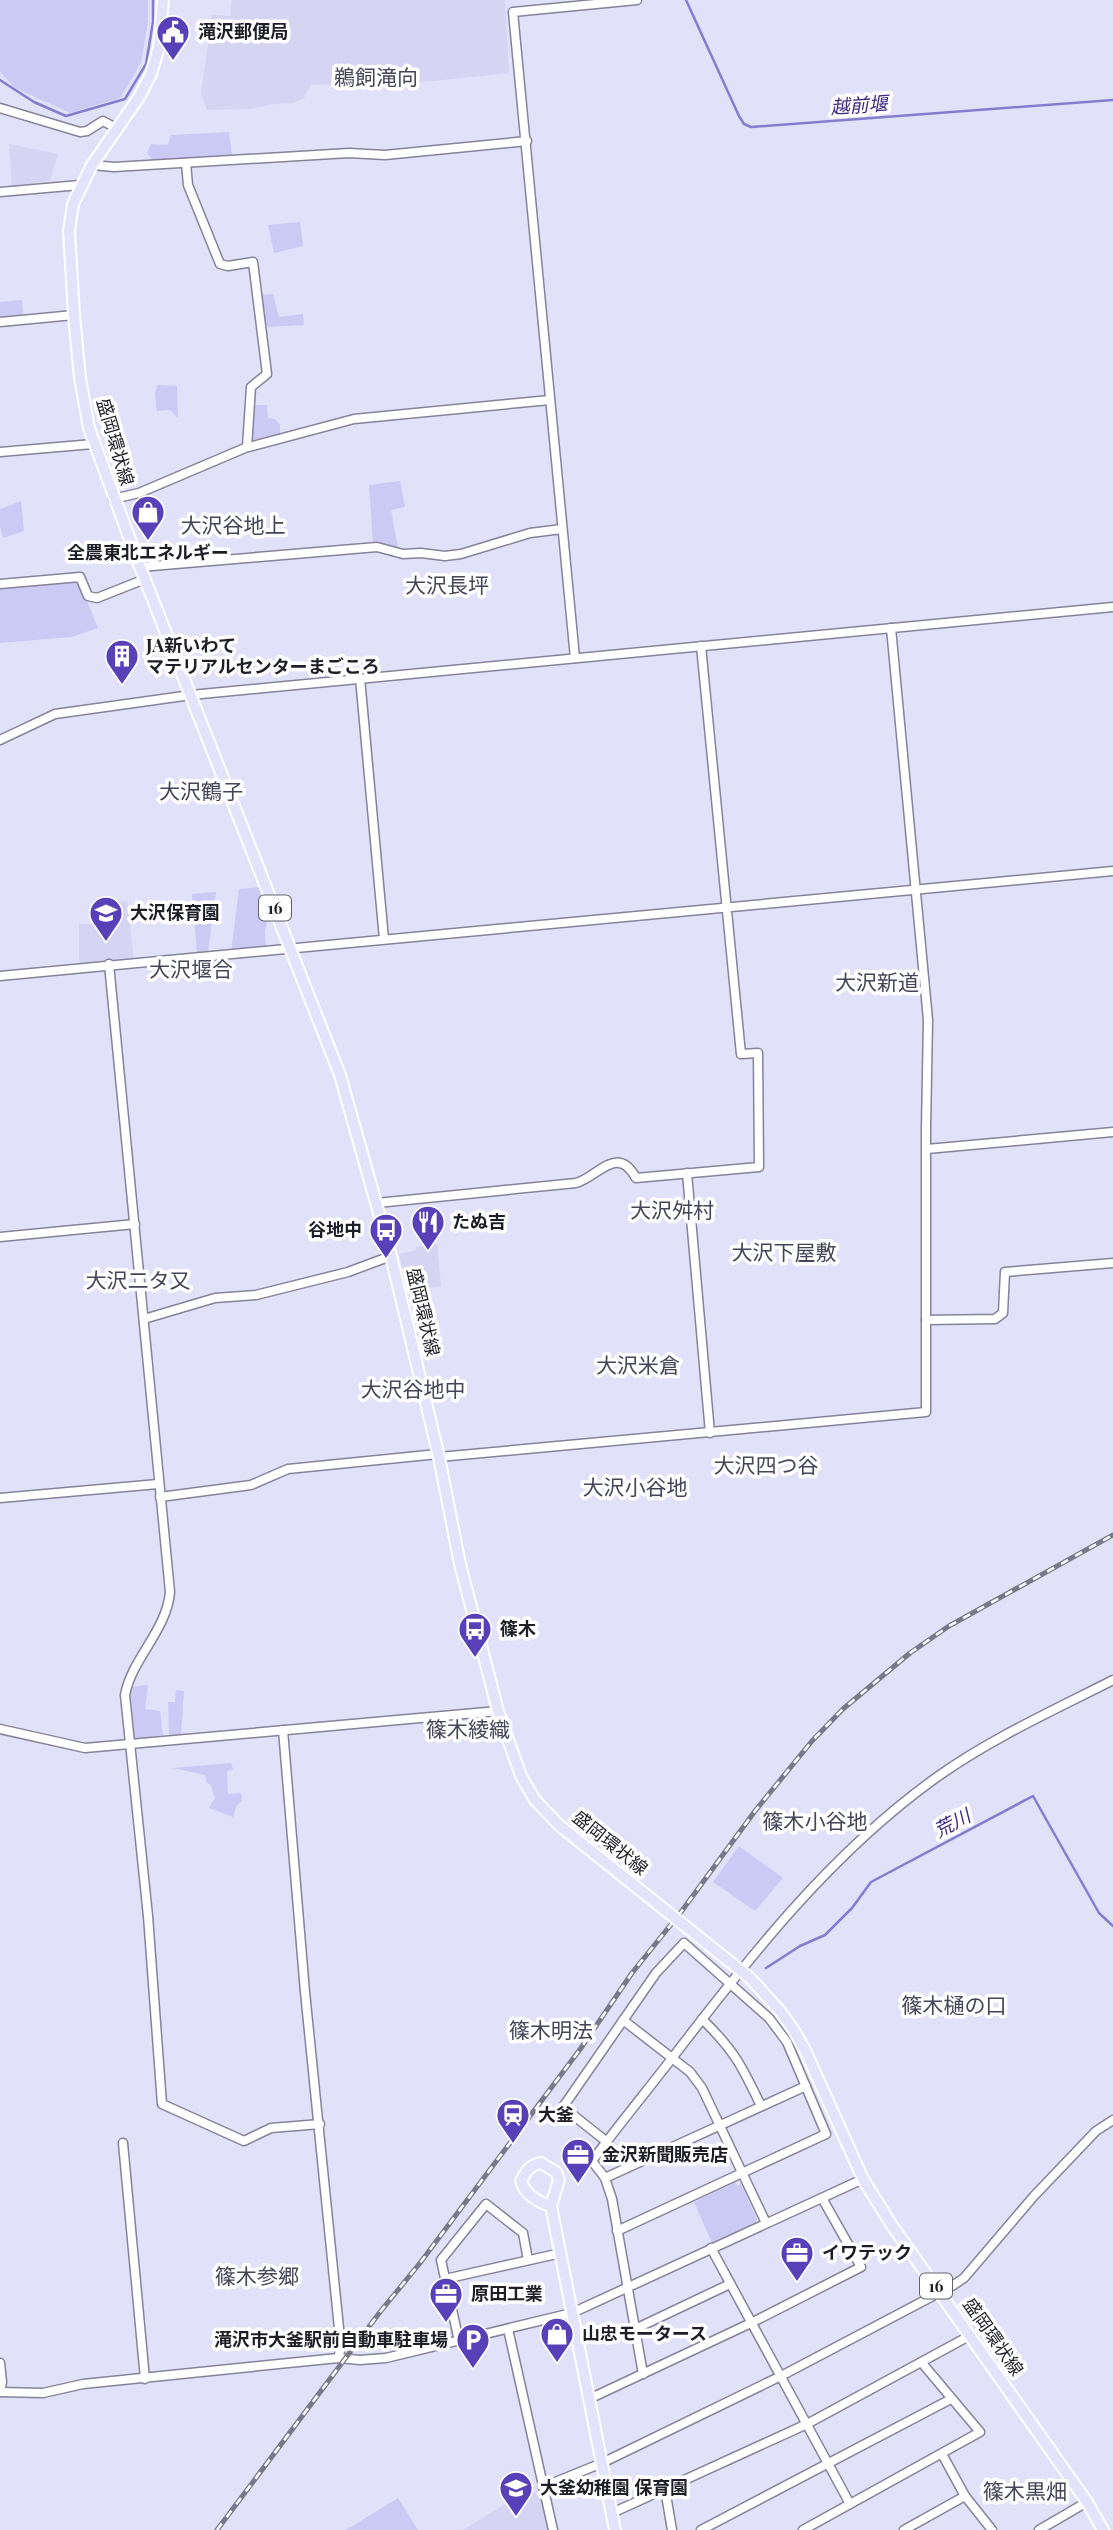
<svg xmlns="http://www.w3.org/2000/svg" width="1113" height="2530" font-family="'Playfair Display','Noto Sans JP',serif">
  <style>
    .built { fill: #d5d4f3 }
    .green { fill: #cbcaf5 }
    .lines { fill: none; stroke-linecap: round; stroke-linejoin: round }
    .stream { stroke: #847dcd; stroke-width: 2.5 }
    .minor-casing { stroke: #848399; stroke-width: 11 }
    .major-casing { stroke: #fff; stroke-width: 14 }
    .minor { stroke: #fff; stroke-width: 8 }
    .major { stroke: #e3e3fc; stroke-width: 10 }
    .rail-casing { stroke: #787888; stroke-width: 5 }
    .rail { stroke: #fff; stroke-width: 2.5; stroke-dasharray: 8; stroke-linecap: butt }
    .major-bridge-casing { stroke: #fff; stroke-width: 14; stroke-linecap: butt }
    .major-bridge { stroke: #e3e3fc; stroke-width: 10 }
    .labels { text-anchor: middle; stroke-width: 7; stroke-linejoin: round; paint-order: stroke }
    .shield { fill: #fff; stroke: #626267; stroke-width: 2 }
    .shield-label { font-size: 16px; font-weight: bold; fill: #1e1e26 }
    .poi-label { font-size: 18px; font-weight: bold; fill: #1e1e26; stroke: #fff; text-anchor: start }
    .street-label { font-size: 18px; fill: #1e1e26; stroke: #fff }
    .water-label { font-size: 19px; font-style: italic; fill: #3d2987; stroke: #fff }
    .quarter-label { font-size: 21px; fill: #454558; stroke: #fff }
  </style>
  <rect width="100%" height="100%" fill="#e1e1f9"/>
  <g class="built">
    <path d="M 232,0 L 505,0 L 509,73 L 367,88 L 311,84 L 304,98 L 293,103 L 275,104 L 252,109 L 207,110 L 201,94 L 212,15 L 230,16 Z"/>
    <path d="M 9,144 L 58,154 L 50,181 L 12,186 Z"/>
    <path d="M 127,901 L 134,961 L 79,964 L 79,924 L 110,924 L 109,903 Z"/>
    <path d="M 437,1244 L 441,1286 L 409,1291 L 399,1254 L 416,1250 L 416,1247 Z"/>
    <path d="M 542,2490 L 551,2530 L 463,2530 L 502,2506 Z"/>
  </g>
  <g class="green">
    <path d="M 0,0 L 148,0 L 148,22 L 141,63 L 120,98 L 70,113 L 15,88 L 0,72 Z"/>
    <path d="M 229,132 L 232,156 L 230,157 L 153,161 L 147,153 L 151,144 L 168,145 L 171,135 Z"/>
    <path d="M 300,222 L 303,246 L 274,253 L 268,225 Z"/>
    <path d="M 273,294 L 279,317 L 303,314 L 304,325 L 268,327 L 265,325 L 261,295 Z"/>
    <path d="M 22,300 L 23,316 L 0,318 L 0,302 Z"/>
    <path d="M 157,385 L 177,386 L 178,418 L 170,410 L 157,411 L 155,394 Z"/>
    <path d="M 253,405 L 267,405 L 268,418 L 275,419 L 280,425 L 280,434 L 251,441 Z"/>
    <path d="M 400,481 L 405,507 L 391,510 L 398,547 L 373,543 L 369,485 Z"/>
    <path d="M 21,501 L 24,531 L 3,538 L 0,527 L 0,509 Z"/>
    <path d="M 79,581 L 98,628 L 71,637 L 0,643 L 0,589 Z"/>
    <path d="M 261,887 L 270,908 L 265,931 L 266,948 L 231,952 L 239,889 Z"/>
    <path d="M 216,892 L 208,952 L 197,953 L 192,894 Z"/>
    <path d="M 148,1685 L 145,1709 L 160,1711 L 163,1735 L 135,1739 L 130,1687 Z"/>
    <path d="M 176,1690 L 184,1691 L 181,1734 L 169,1735 L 168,1702 L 175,1702 Z"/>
    <path d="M 231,1763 L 233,1769 L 227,1771 L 228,1794 L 241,1793 L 242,1801 L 237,1805 L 233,1817 L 209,1808 L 215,1798 L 211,1785 L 207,1783 L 205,1775 L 173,1768 Z"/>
    <path d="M 739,1846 L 783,1878 L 755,1911 L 713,1882 Z"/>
    <path d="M 736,2182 L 737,2186 L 741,2184 L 757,2220 L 756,2222 L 712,2243 L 694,2202 Z"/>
    <path d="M 398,2498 L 418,2530 L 346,2530 Z"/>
  </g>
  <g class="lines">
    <g class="stream">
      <path d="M 686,0 L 739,116 L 744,124 L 751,127 L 1113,100"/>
      <path d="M 0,80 L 34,102 L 66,116 L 125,99 L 146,64 L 153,22 L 153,0"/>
      <path d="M 766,1968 L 800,1946 L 825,1935 L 852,1908 L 871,1882 L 1033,1796 L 1099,1913 L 1113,1926"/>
    </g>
    <defs>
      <g id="minor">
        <path d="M 0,108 L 80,132 L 87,131 L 103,121 L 116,128"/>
        <path d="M 186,163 L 188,185 L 220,264 L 228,266 L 253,262 L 267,374 L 251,387 L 247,447"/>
        <path d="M 92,165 L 114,167 L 349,153 L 385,155 L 527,141"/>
        <path d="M 0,192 L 80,185"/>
        <path d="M 0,322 L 74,315"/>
        <path d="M 0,452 L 93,444"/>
        <path d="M 113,499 L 139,493 L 245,448 L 354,419 L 550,400"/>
        <path d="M 140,567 L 377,547 L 403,554 L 421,553 L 445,556 L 461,554 L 530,533 L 562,529"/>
        <path d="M 0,584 L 80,577 L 88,596 L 97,598 L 145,579"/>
        <path d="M 575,658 L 513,12 L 637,0"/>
        <path d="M 360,678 L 384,939"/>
        <path d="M 0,740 L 55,714 L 191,695 L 1113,607"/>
        <path d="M 109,964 L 170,1592 C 167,1630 132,1658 125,1695 L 148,1916 L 162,2104 L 244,2141 L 271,2128 L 320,2124"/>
        <path d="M 0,976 L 1113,871"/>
        <path d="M 927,1149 L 1113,1132"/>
        <path d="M 687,1173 L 710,1433"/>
        <path d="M 377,1203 L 576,1183 C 597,1178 617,1143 636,1178 L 759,1167 L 758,1053 L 741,1054 L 701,646"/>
        <path d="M 0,1237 L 135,1224"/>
        <path d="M 144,1319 L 215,1298 L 256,1295 L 348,1272 L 391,1256"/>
        <path d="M 926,1320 L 995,1319 L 1003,1313 L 1005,1272 L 1113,1263"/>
        <path d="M 439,1457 L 926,1412 L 926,1128 L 928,1020 L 891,628"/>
        <path d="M 160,1497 L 251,1485 L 288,1469 L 438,1454"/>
        <path d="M 0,1498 L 158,1484"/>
        <path d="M 0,1729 L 85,1748 L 498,1711"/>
        <path d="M 283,1730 L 305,1992 L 341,2348 L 338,2358"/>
        <path d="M 702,2019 C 734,2050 742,2066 761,2106"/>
        <path d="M 623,2020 L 690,2072 L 702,2088 L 766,2223"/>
        <path d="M 607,2142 L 563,2107 L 656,1973 L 684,1943 L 769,2018 L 787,2042 L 826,2134 L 617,2231"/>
        <path d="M 123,2143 L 145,2379"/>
        <path d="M 605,2178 L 806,2086"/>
        <path d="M 711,2248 L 850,2504"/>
        <path d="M 445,2279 L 561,2253"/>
        <path d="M 508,2329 L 553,2530"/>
        <path d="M 635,2329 L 730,2284"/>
        <path d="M 459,2341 L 441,2260 L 486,2204 L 523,2233 L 528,2260"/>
        <path d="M 0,2363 L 2,2382 L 0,2392"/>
        <path d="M 643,2374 L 612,2199 L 605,2178 L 592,2161 C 618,2126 646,2092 673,2057 C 751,1955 832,1852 937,1777 C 992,1738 1054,1710 1113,1680"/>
        <path d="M 0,2392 L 43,2393 L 83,2384 L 338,2358 L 360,2360 L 386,2358 L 572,2313 L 863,2179"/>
        <path d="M 589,2399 L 751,2323 L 861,2267 L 822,2198"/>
        <path d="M 942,2454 L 965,2496 L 992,2530"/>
        <path d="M 543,2487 L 602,2463 L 781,2376 L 952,2286 L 964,2278 L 1034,2196 L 1096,2131 L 1113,2120"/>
        <path d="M 665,2489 L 672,2530"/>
        <path d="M 612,2513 L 807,2424 L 971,2335"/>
        <path d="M 701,2530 L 951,2399"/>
        <path d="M 803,2530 L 980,2432 L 922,2363"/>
        <path d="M 904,2530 L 965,2496"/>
        <path d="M 1039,2530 L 1087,2502"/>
      </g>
      <g id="major">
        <path d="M 163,0 L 159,47 L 151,74 L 139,97 L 92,165 L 73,204 L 69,231 L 74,315 L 80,378 L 89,428 L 140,567 L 340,1075 L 391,1256 L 439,1457 L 460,1564 L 498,1711 L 521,1776 L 535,1800 L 560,1826"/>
        <path d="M 750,1978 L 780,2011 L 793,2029 L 805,2050 L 863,2179 L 891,2224 L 1087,2502 L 1103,2530"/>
        <path d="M 551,2206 C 538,2202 525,2194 521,2181 C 526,2171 530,2165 541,2163 L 556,2172 L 559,2180 L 551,2206 L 615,2530"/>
      </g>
    </defs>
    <use href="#minor" class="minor-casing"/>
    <use href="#major" class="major-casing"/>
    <use href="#minor" class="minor"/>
    <use href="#major" class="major"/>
    <defs>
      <path id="rail" d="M 217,2530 L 380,2312 L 420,2263 L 581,2048 L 632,1973 L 681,1912 L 755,1811 L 812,1741 L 843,1709 L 910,1653 L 949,1626 L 1113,1535"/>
    </defs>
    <use href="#rail" class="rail-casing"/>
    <use href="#rail" class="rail"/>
    <defs>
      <path id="major-bridge" d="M 560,1826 L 750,1978"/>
    </defs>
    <use href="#major-bridge" class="major-bridge-casing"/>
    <use href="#major-bridge" class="major-bridge"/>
  </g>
  <defs>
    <symbol id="civic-pin" viewBox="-11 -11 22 30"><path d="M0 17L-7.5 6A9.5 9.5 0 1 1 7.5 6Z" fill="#5840b8" stroke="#fff"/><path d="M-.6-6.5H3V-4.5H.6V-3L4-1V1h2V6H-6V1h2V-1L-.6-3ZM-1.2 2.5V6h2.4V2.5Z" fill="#fff"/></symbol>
    <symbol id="shop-pin" viewBox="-11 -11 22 30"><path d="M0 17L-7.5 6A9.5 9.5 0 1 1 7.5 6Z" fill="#5840b8" stroke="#fff"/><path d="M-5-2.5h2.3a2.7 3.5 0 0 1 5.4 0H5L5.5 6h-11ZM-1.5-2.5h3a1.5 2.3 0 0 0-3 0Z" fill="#fff"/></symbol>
    <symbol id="building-pin" viewBox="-11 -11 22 30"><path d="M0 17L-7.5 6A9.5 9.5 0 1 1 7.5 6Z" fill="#5840b8" stroke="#fff"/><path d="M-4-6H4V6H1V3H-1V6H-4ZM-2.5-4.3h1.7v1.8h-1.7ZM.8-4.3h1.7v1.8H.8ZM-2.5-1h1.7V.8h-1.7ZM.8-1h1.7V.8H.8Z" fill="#fff"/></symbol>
    <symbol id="school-pin" viewBox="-11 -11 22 30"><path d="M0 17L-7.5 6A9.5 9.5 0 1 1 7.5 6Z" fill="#5840b8" stroke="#fff"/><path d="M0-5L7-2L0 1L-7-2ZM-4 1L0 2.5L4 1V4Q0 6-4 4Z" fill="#fff"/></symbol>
    <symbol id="restaurant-pin" viewBox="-11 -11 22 30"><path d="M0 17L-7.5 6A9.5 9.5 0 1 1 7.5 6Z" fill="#5840b8" stroke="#fff"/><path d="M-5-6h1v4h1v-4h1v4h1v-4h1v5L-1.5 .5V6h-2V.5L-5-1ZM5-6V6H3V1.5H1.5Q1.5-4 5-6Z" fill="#fff"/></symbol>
    <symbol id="bus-pin" viewBox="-11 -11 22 30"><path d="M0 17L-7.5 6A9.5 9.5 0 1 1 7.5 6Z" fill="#5840b8" stroke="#fff"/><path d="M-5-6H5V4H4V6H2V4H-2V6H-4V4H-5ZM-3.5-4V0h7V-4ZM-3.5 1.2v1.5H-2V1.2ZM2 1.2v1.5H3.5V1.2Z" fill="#fff"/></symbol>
    <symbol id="station-pin" viewBox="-11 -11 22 30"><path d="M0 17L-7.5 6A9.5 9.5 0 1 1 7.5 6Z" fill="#5840b8" stroke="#fff"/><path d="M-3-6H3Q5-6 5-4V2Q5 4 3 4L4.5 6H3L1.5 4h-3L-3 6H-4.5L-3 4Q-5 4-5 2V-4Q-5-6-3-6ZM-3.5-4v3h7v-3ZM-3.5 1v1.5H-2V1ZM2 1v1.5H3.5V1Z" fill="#fff"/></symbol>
    <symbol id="office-pin" viewBox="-11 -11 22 30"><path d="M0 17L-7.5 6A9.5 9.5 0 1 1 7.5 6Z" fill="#5840b8" stroke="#fff"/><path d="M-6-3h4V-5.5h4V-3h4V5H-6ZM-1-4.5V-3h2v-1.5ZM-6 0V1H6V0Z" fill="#fff"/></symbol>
    <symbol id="parking-pin" viewBox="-11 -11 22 30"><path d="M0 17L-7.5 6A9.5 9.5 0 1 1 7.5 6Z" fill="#5840b8" stroke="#fff"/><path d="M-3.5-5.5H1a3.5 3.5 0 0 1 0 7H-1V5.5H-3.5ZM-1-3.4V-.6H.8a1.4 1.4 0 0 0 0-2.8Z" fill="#fff"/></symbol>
  </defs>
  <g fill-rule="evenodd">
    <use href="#civic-pin" x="154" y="13" width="38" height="52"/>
    <use href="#shop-pin" x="129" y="493" width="38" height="52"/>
    <use href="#building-pin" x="103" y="637" width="38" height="52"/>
    <use href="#school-pin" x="87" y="894" width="38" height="52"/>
    <use href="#restaurant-pin" x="409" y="1203" width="38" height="52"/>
    <use href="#bus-pin" x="367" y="1211" width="38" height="52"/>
    <use href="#bus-pin" x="456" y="1610" width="38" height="52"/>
    <use href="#station-pin" x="494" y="2096" width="38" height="52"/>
    <use href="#office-pin" x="559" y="2136" width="38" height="52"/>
    <use href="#office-pin" x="778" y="2234" width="38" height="52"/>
    <use href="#office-pin" x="427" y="2275" width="38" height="52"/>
    <use href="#shop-pin" x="538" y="2315" width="38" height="52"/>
    <use href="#parking-pin" x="454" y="2321" width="38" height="52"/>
    <use href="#school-pin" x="497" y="2469" width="38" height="52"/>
  </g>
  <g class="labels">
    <g class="shield">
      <rect x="259" y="895.5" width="32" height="25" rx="5"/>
      <rect x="920" y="2273.5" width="32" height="25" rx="5"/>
    </g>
    <g class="shield-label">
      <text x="275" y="914">16</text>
      <text x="936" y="2292">16</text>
    </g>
    <g class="poi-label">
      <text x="198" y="38">滝沢郵便局</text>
      <text x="148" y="559" text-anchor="middle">全農東北エネルギー</text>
      <text x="146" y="652">JA新いわて<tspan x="146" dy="21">マテリアルセンターまごころ</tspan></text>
      <text x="130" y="919">大沢保育園</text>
      <text x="452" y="1228">たぬ吉</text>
      <text x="362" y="1236" text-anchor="end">谷地中</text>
      <text x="500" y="1635">篠木</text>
      <text x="538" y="2121">大釜</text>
      <text x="602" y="2161">金沢新聞販売店</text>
      <text x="822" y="2259">イワテック</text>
      <text x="471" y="2300">原田工業</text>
      <text x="582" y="2340">山忠モータース</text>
      <text x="448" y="2346" text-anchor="end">滝沢市大釜駅前自動車駐車場</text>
      <text x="540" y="2494">大釜幼稚園 保育園</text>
    </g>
    <g class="street-label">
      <text transform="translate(115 442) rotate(74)" y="6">盛岡環状線</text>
      <text transform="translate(423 1312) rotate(77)" y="6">盛岡環状線</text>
      <text transform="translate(610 1843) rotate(39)" y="6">盛岡環状線</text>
      <text transform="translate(993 2337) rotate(55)" y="6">盛岡環状線</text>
    </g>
    <g class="water-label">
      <text transform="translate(859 105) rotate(-4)" y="7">越前堰</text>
      <text transform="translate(952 1823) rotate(-28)" y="7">荒川</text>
    </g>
    <g class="quarter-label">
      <text x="376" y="85">鵜飼滝向</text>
      <text x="233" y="533">大沢谷地上</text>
      <text x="447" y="593">大沢長坪</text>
      <text x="201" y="799">大沢鶴子</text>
      <text x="191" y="977">大沢堰合</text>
      <text x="877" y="990">大沢新道</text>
      <text x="672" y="1218">大沢舛村</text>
      <text x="784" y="1260">大沢下屋敷</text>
      <text x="138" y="1288">大沢二タ又</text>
      <text x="638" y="1373">大沢米倉</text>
      <text x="413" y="1397">大沢谷地中</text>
      <text x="766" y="1473">大沢四つ谷</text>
      <text x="635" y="1495">大沢小谷地</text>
      <text x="468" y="1737">篠木綾織</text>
      <text x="815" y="1829">篠木小谷地</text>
      <text x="954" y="2013">篠木樋の口</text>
      <text x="551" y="2038">篠木明法</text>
      <text x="257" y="2284">篠木参郷</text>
      <text x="1025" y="2499">篠木黒畑</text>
    </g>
  </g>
</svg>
